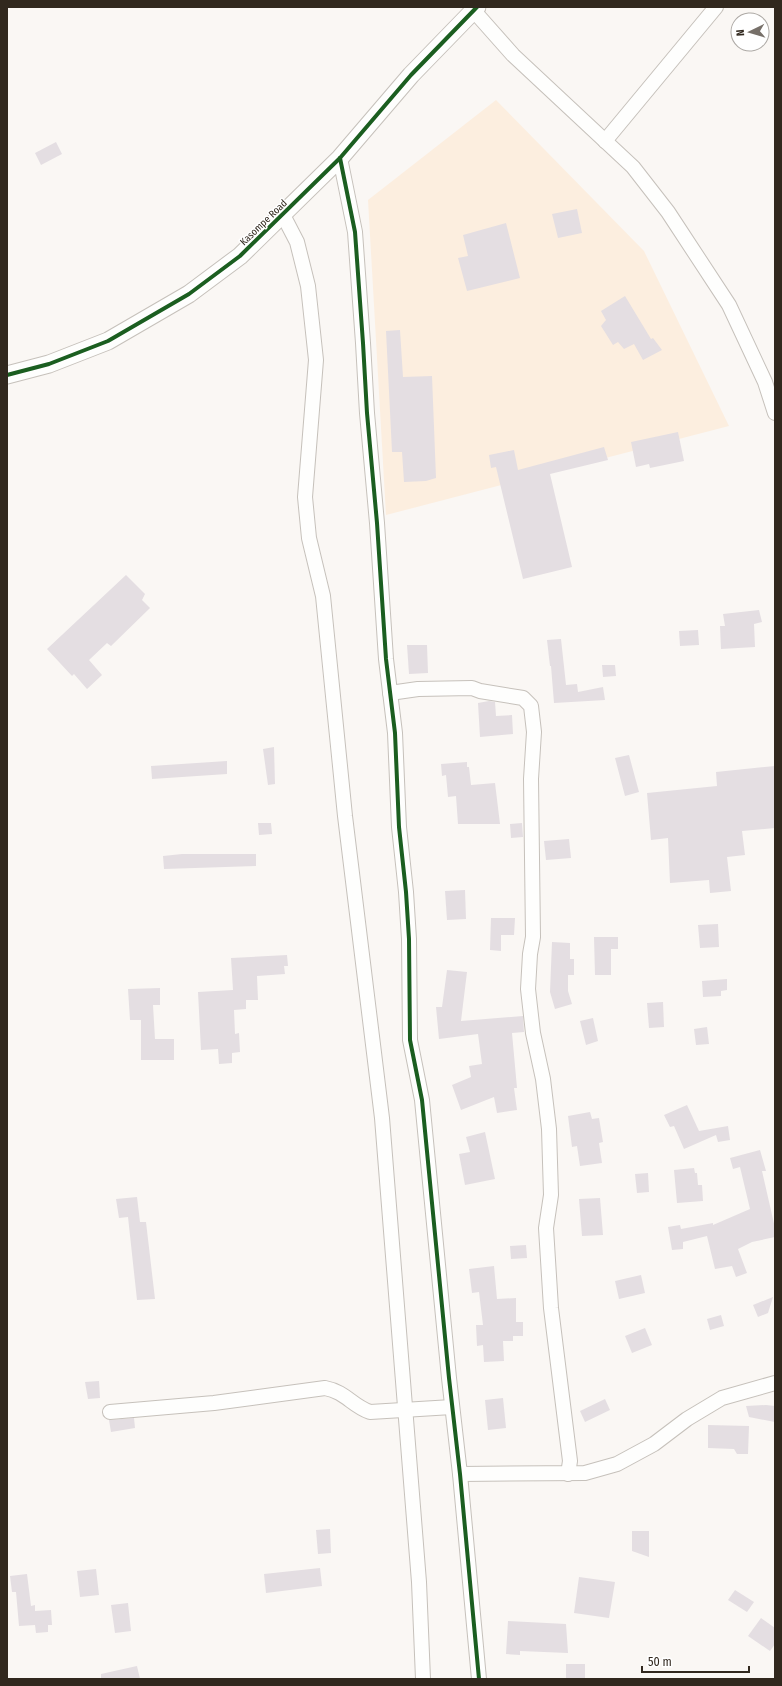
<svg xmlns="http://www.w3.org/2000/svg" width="782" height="1686" font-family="'Fira Sans Condensed',sans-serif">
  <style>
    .built { fill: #fceedf }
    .building { fill: #e4dee2 }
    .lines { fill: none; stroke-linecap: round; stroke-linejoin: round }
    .minor-casing { stroke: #c6c1bb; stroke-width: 16 }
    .tertiary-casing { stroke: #c6c1bb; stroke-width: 19 }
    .minor { stroke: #fefefd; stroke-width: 14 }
    .tertiary { stroke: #fefefd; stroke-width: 17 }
    .cycleway-casing { stroke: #fff; stroke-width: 6 }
    .cycleway { stroke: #1b5e20; stroke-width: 4 }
    .labels { text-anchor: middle; stroke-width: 3; stroke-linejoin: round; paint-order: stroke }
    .street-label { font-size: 10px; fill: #31281e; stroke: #fff }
  </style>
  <rect width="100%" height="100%" fill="#faf7f4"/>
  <path class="built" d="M 496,100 L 644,251 L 729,426 L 386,515 L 368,200 Z"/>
  <g class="building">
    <path d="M 56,142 L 62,154 L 41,165 L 35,153 Z"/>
    <path d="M 577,209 L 582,233 L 558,238 L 552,214 Z"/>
    <path d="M 506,223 L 520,278 L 467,291 L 458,258 L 468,256 L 463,235 Z"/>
    <path d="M 625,296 L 651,339 L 653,338 L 662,350 L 643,360 L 634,344 L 624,349 L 618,342 L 613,345 L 601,326 L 606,320 L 601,311 Z"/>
    <path d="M 400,330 L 403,377 L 432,376 L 436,478 L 426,481 L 404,482 L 402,452 L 392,452 L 386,331 Z"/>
    <path d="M 678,432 L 684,461 L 650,468 L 649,464 L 636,467 L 631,442 Z"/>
    <path d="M 604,447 L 608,460 L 550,474 L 572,567 L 523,579 L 496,467 L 491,468 L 489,455 L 514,450 L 518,470 Z"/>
    <path d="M 126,575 L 145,594 L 142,600 L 150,608 L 111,646 L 107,643 L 89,660 L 102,675 L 87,689 L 74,674 L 72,676 L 47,649 Z"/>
    <path d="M 759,610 L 762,622 L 754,624 L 755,647 L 721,649 L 720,626 L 725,626 L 723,614 Z"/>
    <path d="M 698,630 L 699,645 L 680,646 L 679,631 Z"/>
    <path d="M 561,639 L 566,685 L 577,684 L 578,692 L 603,687 L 605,700 L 554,703 L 551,666 L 550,666 L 547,640 Z"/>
    <path d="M 407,645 L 427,645 L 428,673 L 409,674 Z"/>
    <path d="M 602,665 L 615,665 L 616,676 L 603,677 Z"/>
    <path d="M 489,701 L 495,702 L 496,716 L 512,715 L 513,734 L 480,737 L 478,703 Z"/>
    <path d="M 274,747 L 275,784 L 268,785 L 263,749 Z"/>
    <path d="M 629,755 L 639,792 L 625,796 L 615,758 Z"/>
    <path d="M 227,761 L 227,774 L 152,779 L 151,766 Z"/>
    <path d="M 467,762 L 467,767 L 469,767 L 471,785 L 495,783 L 500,824 L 458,824 L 456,796 L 448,797 L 446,775 L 442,776 L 441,764 Z"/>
    <path d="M 775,766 L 775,828 L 742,831 L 745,855 L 727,857 L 731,891 L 710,893 L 709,880 L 670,883 L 668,838 L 651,840 L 647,793 L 717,786 L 716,772 Z"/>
    <path d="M 258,823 L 271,823 L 272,834 L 259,835 Z"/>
    <path d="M 522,823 L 523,837 L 511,838 L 510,824 Z"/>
    <path d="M 569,839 L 571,858 L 546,860 L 544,841 Z"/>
    <path d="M 182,854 L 256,854 L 256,866 L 164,869 L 163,856 Z"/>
    <path d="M 465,890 L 466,919 L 447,920 L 445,891 Z"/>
    <path d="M 491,918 L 515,918 L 514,935 L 501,935 L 501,951 L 490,950 Z"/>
    <path d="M 718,924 L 719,947 L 700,948 L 698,925 Z"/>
    <path d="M 594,937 L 618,937 L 618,949 L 611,949 L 611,975 L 595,975 Z"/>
    <path d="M 552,942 L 570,943 L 570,959 L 574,959 L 574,975 L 568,975 L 568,991 L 572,1004 L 555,1009 L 550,992 Z"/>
    <path d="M 287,955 L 288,966 L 284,966 L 285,974 L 257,976 L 258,1000 L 246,1000 L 246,1009 L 234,1010 L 235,1034 L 239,1033 L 240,1052 L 232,1053 L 232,1063 L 219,1064 L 218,1049 L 201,1050 L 198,992 L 233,990 L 231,958 Z"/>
    <path d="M 447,970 L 467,972 L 461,1021 L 523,1016 L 524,1032 L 512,1033 L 517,1088 L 514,1088 L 517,1110 L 497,1113 L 494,1097 L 461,1110 L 452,1085 L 471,1077 L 469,1066 L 482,1064 L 478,1034 L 439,1039 L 436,1007 L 442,1007 Z"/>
    <path d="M 727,979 L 727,990 L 721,991 L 721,996 L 703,997 L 702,981 Z"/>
    <path d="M 160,988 L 160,1005 L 153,1005 L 155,1039 L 174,1039 L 174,1060 L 141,1060 L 141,1020 L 130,1020 L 128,989 Z"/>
    <path d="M 663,1002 L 664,1027 L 649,1028 L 647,1003 Z"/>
    <path d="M 593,1018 L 598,1041 L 586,1045 L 580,1021 Z"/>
    <path d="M 707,1027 L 709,1044 L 696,1045 L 694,1029 Z"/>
    <path d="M 687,1105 L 699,1131 L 728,1126 L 730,1140 L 718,1142 L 716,1135 L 684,1149 L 674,1126 L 670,1127 L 664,1115 Z"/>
    <path d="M 590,1112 L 592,1119 L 599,1118 L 603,1142 L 599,1143 L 602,1163 L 580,1166 L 577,1146 L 572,1147 L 568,1116 Z"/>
    <path d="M 485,1132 L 495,1179 L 465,1185 L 459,1154 L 470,1152 L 466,1137 Z"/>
    <path d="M 760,1150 L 766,1171 L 762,1171 L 775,1228 L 775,1237 L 752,1242 L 738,1249 L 747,1273 L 736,1277 L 732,1266 L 715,1269 L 707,1236 L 683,1242 L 683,1249 L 672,1250 L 668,1227 L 680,1225 L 681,1229 L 713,1223 L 713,1225 L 750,1209 L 740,1167 L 733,1169 L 730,1158 Z"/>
    <path d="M 694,1168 L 695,1173 L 697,1173 L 698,1185 L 702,1185 L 703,1201 L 677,1203 L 674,1170 Z"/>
    <path d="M 648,1173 L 649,1192 L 637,1193 L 635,1174 Z"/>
    <path d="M 137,1197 L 140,1222 L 146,1222 L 155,1299 L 137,1300 L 128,1217 L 119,1218 L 116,1199 Z"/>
    <path d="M 600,1198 L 603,1235 L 582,1236 L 579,1199 Z"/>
    <path d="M 526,1245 L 527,1258 L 511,1259 L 510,1246 Z"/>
    <path d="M 494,1266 L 497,1299 L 516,1298 L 516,1322 L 523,1322 L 523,1336 L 513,1336 L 513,1341 L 503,1341 L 504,1361 L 484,1362 L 483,1345 L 477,1346 L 476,1325 L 483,1325 L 479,1292 L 472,1293 L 469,1269 Z"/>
    <path d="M 641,1275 L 645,1293 L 619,1299 L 615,1281 Z"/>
    <path d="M 773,1297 L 768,1313 L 758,1317 L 753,1305 Z"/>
    <path d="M 721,1315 L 724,1326 L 710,1330 L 707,1319 Z"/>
    <path d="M 645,1328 L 652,1345 L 632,1353 L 625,1336 Z"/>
    <path d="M 99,1381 L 100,1398 L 88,1399 L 85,1382 Z"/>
    <path d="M 503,1398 L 506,1428 L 488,1430 L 485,1400 Z"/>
    <path d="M 605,1399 L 610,1410 L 585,1422 L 580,1411 Z"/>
    <path d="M 766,1405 L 775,1406 L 775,1422 L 749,1417 L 746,1406 Z"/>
    <path d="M 134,1418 L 135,1428 L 111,1432 L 109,1420 Z"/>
    <path d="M 708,1425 L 749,1426 L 748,1454 L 737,1454 L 734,1449 L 708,1448 Z"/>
    <path d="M 330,1529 L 331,1553 L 318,1554 L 316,1530 Z"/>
    <path d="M 632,1531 L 649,1531 L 649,1557 L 632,1551 Z"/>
    <path d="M 320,1568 L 322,1586 L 266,1593 L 264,1574 Z"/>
    <path d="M 96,1569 L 99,1595 L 80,1597 L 77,1571 Z"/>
    <path d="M 27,1574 L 31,1606 L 35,1605 L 35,1611 L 51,1610 L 52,1625 L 48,1625 L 48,1632 L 36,1633 L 35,1625 L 19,1626 L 16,1592 L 12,1592 L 10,1576 Z"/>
    <path d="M 579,1577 L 615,1582 L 609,1618 L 574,1613 Z"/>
    <path d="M 735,1590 L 754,1602 L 747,1612 L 728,1600 Z"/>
    <path d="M 128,1603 L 131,1631 L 115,1633 L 111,1605 Z"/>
    <path d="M 761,1618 L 775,1628 L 775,1644 L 770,1651 L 748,1636 Z"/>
    <path d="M 508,1621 L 566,1624 L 568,1653 L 520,1651 L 520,1655 L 506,1654 Z"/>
    <rect x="566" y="1664" width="19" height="15"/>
    <path d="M 137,1666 L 140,1679 L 101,1679 L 101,1674 Z"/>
  </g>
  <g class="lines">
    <defs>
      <g id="minor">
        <path d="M 474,11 L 513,55 L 633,167 L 668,212 L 729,305 L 765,382 L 775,413"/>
        <path d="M 605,141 L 716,7"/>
        <path d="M 340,158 L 355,232 L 363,343 L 367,413 L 377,523 L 386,659 L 395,733 L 399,827 L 406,892 L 409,939 L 410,1040 L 422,1100 L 449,1378 L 460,1474 L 479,1679"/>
        <path d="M 283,215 L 297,242 L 308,286 L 316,360 L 305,497 L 309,538 L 323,596 L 345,816 L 382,1118 L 419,1582 L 423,1679"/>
        <path d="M 390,693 L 418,689 L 472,688 L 480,691 L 523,698 L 531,706 L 534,732 L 531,779 L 533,937 L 530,954 L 528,989 L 533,1033 L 543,1079 L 549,1129 L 551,1195 L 546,1228 L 551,1308 L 570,1461 L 568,1474"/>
        <path d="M 110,1412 L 214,1403 L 325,1388 C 346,1392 351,1405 370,1412 L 452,1407"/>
        <path d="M 460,1474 L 585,1473 L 617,1464 L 654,1444 L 687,1419 L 722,1398 L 775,1383"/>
      </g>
      <path id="tertiary" d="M 7,375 L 49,364 L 108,341 L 189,294 L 240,256 L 340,158 L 411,75 L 477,7"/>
    </defs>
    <use href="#minor" class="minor-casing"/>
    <use href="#tertiary" class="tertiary-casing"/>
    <use href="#minor" class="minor"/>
    <use href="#tertiary" class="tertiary"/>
    <defs>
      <g id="cycleway">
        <path d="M 340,158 L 355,232 L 363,343 L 367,413 L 377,523 L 386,659 L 395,733 L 399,827 L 406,892 L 409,939 L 410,1040 L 422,1100 L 449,1378 L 460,1474 L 479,1679"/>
        <path d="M 7,375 L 49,364 L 108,341 L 189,294 L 240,256 L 340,158 L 411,75 L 477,7"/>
      </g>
    </defs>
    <use href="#cycleway" class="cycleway-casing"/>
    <use href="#cycleway" class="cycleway"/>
  </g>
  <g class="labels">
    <g class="street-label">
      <text transform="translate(263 222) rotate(-44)" y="4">Kasompe Road</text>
    </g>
  </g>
  <rect width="782" height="1686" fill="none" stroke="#31281e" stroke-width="16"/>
  <g transform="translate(750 32) rotate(265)"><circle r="19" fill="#ffffff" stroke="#ada9a5"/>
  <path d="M0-3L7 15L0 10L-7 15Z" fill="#777069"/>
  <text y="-6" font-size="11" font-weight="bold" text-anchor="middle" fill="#31281e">N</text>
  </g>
  <path d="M642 1666v6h107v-6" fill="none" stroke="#31281e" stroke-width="2"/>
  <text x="648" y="1666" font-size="12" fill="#31281e" stroke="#ffffff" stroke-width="3" paint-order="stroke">50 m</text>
</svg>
